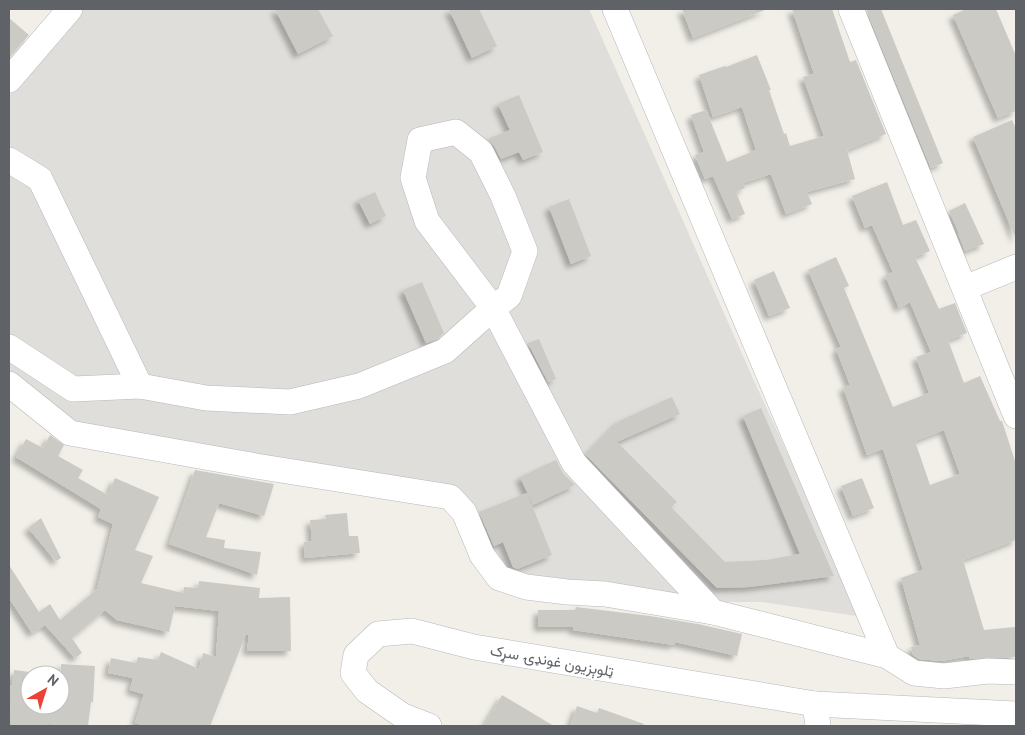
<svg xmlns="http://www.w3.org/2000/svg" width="1025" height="735" font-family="'PT Sans',Vazirmatn,sans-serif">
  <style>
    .industrial { fill: #e0deda }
    .building { fill: #cccac5; fill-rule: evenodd; filter: url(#shadow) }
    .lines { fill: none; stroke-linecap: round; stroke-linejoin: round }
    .minor-casing { stroke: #b5b8bc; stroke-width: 26 }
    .minor { stroke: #fff; stroke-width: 25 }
    .labels { text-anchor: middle; stroke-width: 4; stroke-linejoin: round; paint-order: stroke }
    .street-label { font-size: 15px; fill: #5f6368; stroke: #fff }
  </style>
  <defs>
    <filter id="shadow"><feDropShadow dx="-4.5" dy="4.5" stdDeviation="2.5" flood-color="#0004"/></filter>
  </defs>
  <rect width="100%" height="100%" fill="#f1efe8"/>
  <path class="industrial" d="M 70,9 L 589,9 L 755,383 L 863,617 L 762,602 L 714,602 L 499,578 L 464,512 L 70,433 L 9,384 L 9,80 Z"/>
  <g class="building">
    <path d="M 275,9 L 318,9 L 333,36 L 298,54 Z"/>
    <path d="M 449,9 L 479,9 L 497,46 L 472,58 Z"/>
    <path d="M 682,9 L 765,9 L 765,10 L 693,38 Z"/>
    <path d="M 792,9 L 832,9 L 850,62 L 856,60 L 886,134 L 847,150 L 855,179 L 807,192 L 812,204 L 786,214 L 771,174 L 743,183 L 745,188 L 736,192 L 745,214 L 732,219 L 713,176 L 705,179 L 695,155 L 704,152 L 691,115 L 706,110 L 727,162 L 756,150 L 742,107 L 713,117 L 699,75 L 725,66 L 726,67 L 757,55 L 771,90 L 769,90 L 784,134 L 786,133 L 790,146 L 824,136 L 803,77 L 814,74 Z"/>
    <path d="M 866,9 L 881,9 L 943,163 L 931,168 Z"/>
    <path d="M 966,9 L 996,9 L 1016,56 L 1016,111 L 998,118 L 953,15 Z"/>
    <path d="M 9,18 L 29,35 L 9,58 Z"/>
    <path d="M 519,95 L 543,152 L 523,160 L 519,152 L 501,159 L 494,146 L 488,139 L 510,130 L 498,104 Z"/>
    <path d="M 1012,120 L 1016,129 L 1016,239 L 973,137 Z"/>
    <path d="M 887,182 L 903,225 L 916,220 L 930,251 L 915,257 L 939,309 L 955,303 L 967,333 L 948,340 L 964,383 L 980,376 L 1000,421 L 1002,421 L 1016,464 L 1016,540 L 963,560 L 984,630 L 1015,627 L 1016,657 L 969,659 L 969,656 L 941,661 L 919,659 L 913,655 L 911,647 L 920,645 L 901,578 L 923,570 L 883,449 L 867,455 L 843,387 L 850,385 L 836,349 L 841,347 L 808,270 L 836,257 L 849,286 L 844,288 L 893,407 L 929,393 L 916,357 L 931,352 L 910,302 L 899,308 L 885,275 L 893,272 L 872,225 L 865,228 L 852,196 ZM 944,430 L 960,474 L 930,485 L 915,441 Z"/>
    <path d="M 375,192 L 386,216 L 370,224 L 358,200 Z"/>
    <path d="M 569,199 L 591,256 L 571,264 L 549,207 Z"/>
    <path d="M 965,203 L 984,244 L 965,251 L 958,233 L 959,233 L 949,211 Z"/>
    <path d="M 774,271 L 790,308 L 769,316 L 754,280 Z"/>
    <path d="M 422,282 L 444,333 L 437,339 L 426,343 L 403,290 Z"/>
    <path d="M 539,339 L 556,379 L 548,382 L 528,343 Z"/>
    <path d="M 672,397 L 680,414 L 617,442 L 677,502 L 671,507 L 725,562 L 766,560 L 800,554 L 743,416 L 761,408 L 834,576 L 749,587 L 717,588 L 586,455 L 619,421 Z"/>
    <path d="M 50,435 L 64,445 L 58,456 L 83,470 L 78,478 L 108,495 L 115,478 L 159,497 L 135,550 L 153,556 L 141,583 L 183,593 L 184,587 L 198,588 L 199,581 L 260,588 L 259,598 L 290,597 L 291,651 L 247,651 L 249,635 L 246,634 L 210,726 L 146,726 L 135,723 L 144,694 L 130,690 L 133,678 L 108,673 L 111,658 L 136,663 L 138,657 L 158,660 L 161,652 L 199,669 L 203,653 L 216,657 L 219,611 L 175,606 L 169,632 L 117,620 L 105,610 L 72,638 L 82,653 L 75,658 L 45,625 L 32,633 L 9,598 L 9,565 L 39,612 L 50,604 L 60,620 L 97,589 L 113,524 L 98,517 L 101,509 L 16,457 L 26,439 L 43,448 Z"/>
    <path d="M 556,460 L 563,473 L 575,485 L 533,505 L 520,477 Z"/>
    <path d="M 195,470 L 274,484 L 264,516 L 219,503 L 206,537 L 225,540 L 224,548 L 261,552 L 257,575 L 169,544 Z"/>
    <path d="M 862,478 L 874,508 L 853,516 L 841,486 Z"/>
    <path d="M 527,493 L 552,555 L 517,569 L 513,567 L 503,542 L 494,546 L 479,512 Z"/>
    <path d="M 347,513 L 349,536 L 358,536 L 360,553 L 305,558 L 304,542 L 312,541 L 310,520 L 326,519 L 325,515 Z"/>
    <path d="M 41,518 L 61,558 L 56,561 L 28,528 Z"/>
    <path d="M 576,607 L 650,616 L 698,624 L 742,634 L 737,656 L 675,642 L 674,645 L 573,630 L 573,627 L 538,627 L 538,610 L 575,610 Z"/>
    <path d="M 61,664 L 95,666 L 93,702 L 91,702 L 88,726 L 49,724 L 48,726 L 9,726 L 11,701 L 9,700 L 9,685 L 12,686 L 14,670 L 30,672 L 30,705 L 60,705 Z"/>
    <path d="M 502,695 L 554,726 L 484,726 Z"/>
    <path d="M 577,706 L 597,713 L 599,708 L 644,724 L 643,726 L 570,726 Z"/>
  </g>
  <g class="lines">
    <defs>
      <g id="minor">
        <path d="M 615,9 L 887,656"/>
        <path d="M 851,9 L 1016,416"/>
        <path d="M 9,80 L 70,9"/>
        <path d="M 9,160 L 40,179 L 140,386"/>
        <path d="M 965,288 L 1016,267"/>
        <path d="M 9,347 L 73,389 L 140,386 L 206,398 L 290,402 L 359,386 L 445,351 L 493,308 L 427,221 L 413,178 L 420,140 L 456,132 L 481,152 L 503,196 L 525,251 L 509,296 L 493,308 L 574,463 L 713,612"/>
        <path d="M 9,384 L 70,433 L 262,467 L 450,497 L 464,512 L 482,555 L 499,578 L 526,587 L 567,592 L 605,594 L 713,612 L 887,656 L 914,673 L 944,676 L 988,671 L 1016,672"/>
        <path d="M 815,704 L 818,726"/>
        <path d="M 429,726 L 403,716 L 367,691 L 353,673 L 356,655 L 378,634 L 412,631 L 474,647 L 815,704 L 1016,714"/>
      </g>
    </defs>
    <use href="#minor" class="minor-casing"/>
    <use href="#minor" class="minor"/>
  </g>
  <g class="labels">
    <g class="street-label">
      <text transform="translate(552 661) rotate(10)" y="5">ټلوېزيون غونډۍ سړک</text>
    </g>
  </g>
  <rect width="1025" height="735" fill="none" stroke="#5f6368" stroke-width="20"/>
  <g transform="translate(45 690) rotate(39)"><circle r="24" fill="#ffffff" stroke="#bfc1c3"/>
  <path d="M0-4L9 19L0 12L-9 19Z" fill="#ea4335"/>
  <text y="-8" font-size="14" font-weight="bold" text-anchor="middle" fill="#5f6368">N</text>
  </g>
</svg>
